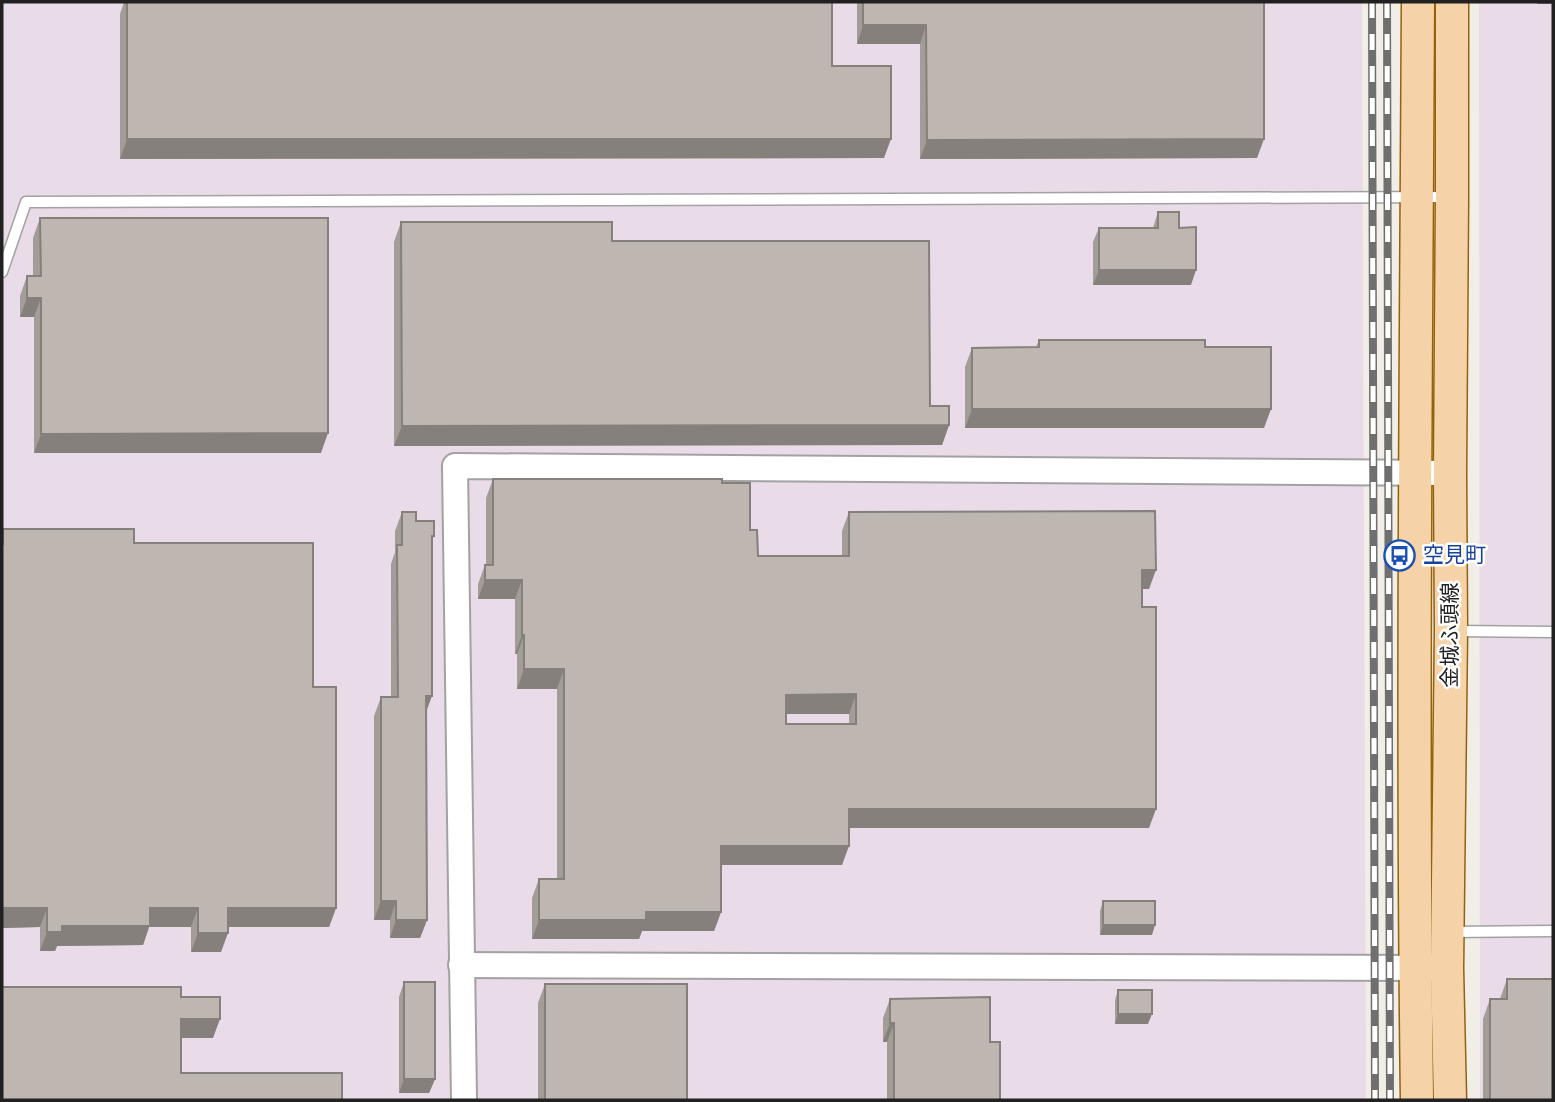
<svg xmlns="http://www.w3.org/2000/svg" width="1555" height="1102" font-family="'DejaVu Sans','Noto Sans JP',sans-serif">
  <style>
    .industrial { fill: #e9dbe7 }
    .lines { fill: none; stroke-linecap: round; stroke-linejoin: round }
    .service-casing { stroke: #a2a2a2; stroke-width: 13 }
    .tertiary-casing { stroke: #a2a2a2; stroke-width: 28 }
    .primary-casing { stroke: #93630b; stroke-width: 35 }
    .service { stroke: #fff; stroke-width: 10 }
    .tertiary { stroke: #fff; stroke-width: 24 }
    .primary { stroke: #f6d2a8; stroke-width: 32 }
    .rail-casing { stroke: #6f6f6f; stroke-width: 8 }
    .rail { stroke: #fff; stroke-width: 5; stroke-dasharray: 16; stroke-linecap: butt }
    .wall { fill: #a39d98; fill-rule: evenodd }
    .shaded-wall { fill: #85807c }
    .building { fill: #beb7b1; stroke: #85807c; stroke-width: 2; fill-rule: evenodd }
    .labels { text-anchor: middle; stroke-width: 5; stroke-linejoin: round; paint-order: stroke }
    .transit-label { font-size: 21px; fill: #164399; stroke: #fff; text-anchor: start }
    .street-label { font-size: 21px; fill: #212121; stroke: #fff }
  </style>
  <rect width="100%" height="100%" fill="#f1eee8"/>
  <g class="industrial">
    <path d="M 2,2 L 1362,2 L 1366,1100 L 2,1100 Z"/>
    <path d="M 1479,2 L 1553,2 L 1553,1100 L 1480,1100 Z"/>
  </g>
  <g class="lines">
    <defs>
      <g id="service">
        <path d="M 2,272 L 26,202 L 1448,197"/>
        <path d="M 1456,631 L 1553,632"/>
        <path d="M 1452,932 L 1553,931"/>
      </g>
      <g id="tertiary">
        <path d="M 461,965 L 1433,968"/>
        <path d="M 464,1100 L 455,466 L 1450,473"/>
      </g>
      <g id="primary">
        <path d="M 1417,1100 C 1412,734 1416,368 1418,2"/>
        <path d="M 1450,1100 L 1447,968 L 1451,631 L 1450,473 L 1452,197 L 1452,2"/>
      </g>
    </defs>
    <use href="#service" class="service-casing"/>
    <use href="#tertiary" class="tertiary-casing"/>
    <use href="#primary" class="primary-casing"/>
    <use href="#service" class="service"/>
    <use href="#tertiary" class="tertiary"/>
    <use href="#primary" class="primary"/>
    <defs>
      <g id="rail">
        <path d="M 1372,2 L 1375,1100"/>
        <path d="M 1387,2 L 1390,1100"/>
      </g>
    </defs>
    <use href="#rail" class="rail-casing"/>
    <use href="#rail" class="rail"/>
  </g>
  <g class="wall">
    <path d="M 124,2 L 832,2 L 832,66 L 884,158 L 120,159 L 120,14 Z"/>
    <path d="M 857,2 L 1264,2 L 1257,158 L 920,159 L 920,44 L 857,44 Z"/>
    <path d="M 1158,212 L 1179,228 L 1191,285 L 1093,285 L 1093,242 L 1099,228 L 1153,228 Z"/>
    <path d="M 40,218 L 321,453 L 34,453 L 34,317 L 20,317 L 20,296 L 27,276 L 33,276 L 33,238 Z"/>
    <path d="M 401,222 L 612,241 L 930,406 L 949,425 L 942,445 L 394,446 L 394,242 Z"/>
    <path d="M 1039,340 L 1205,347 L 1264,428 L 965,428 L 965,367 L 972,348 L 1036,347 Z"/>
    <path d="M 493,479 L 722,483 L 750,530 L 758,556 L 842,556 L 842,531 L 849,512 L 1149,589 L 1142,589 L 1149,828 L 849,828 L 842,865 L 721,865 L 721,912 L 714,931 L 642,931 L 639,939 L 532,939 L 532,898 L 539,879 L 557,879 L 557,689 L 517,689 L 517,654 L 515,654 L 515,599 L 478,599 L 478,584 L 485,565 L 486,565 L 486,498 ZM 786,714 L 849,714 L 849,724 L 786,724 Z"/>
    <path d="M 402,512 L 416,521 L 434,536 L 432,542 L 426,712 L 427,920 L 420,938 L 390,938 L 390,920 L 374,920 L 374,716 L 381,697 L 391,697 L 391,564 L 395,552 L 395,531 Z"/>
    <path d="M 3,529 L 134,543 L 313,687 L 336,908 L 329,927 L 228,927 L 221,952 L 191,952 L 191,927 L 149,927 L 143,945 L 57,946 L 55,951 L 40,951 L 40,927 L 2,928 L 2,532 Z"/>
    <path d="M 1103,901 L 1152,935 L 1100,935 L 1100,911 Z"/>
    <path d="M 1507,979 L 1553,1100 L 1483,1100 L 1483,1019 L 1490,999 L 1500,999 Z"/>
    <path d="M 404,982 L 435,1079 L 429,1093 L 399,1093 L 399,997 Z"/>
    <path d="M 545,984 L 687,1100 L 538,1100 L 538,1003 Z"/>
    <path d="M 1118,990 L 1148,1024 L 1115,1024 L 1115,1000 Z"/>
    <path d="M 890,999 L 990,1042 L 1000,1100 L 887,1100 L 887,1042 L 883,1042 L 883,1018 Z"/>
  </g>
  <g class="shaded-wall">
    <path d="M 1538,2 L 1553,2 L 1553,4 L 1537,4 Z"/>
    <path d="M 863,25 L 926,25 L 920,44 L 857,44 Z"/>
    <path d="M 127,139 L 891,139 L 884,158 L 120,159 Z"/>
    <path d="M 1264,139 L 1257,158 L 920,159 L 927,140 Z"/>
    <path d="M 1099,270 L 1196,270 L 1191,285 L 1093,285 Z"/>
    <path d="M 27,298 L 41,298 L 34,317 L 20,317 Z"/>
    <path d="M 972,409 L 1271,409 L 1264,428 L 965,428 Z"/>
    <path d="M 949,425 L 942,445 L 394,446 L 402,426 Z"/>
    <path d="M 328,433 L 321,453 L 34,453 L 41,434 Z"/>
    <path d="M 1142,570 L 1156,570 L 1149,589 L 1135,589 Z"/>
    <path d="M 485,580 L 522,580 L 515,599 L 478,599 Z"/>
    <path d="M 522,635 L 524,635 L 517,654 L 515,654 Z"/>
    <path d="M 524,669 L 564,669 L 557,689 L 517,689 Z"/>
    <path d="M 856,694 L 849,714 L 779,714 L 786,695 Z"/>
    <path d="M 426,696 L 432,696 L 425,715 Z"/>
    <path d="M 849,809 L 1156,809 L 1149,828 L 842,828 Z"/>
    <path d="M 721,846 L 849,846 L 842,865 L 714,865 Z"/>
    <path d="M 381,901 L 396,901 L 390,920 L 374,920 Z"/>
    <path d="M 2,908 L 47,908 L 40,927 L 2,928 Z"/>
    <path d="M 150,908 L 198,908 L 191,927 L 149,927 L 143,945 L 57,946 L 55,951 L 40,951 L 47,932 L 62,926 Z"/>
    <path d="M 228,908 L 336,908 L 329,927 L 221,927 Z"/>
    <path d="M 646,912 L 721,912 L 714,931 L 642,931 L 639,939 L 532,939 L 539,920 Z"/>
    <path d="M 396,920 L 427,920 L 420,938 L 390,938 Z"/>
    <path d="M 1103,925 L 1155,925 L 1152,935 L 1100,935 Z"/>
    <path d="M 198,933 L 228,933 L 221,952 L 191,952 Z"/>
    <path d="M 1118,1014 L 1152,1014 L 1148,1024 L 1115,1024 Z"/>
    <path d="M 181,1019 L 220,1019 L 213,1038 L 174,1038 Z"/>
    <path d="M 890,1023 L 894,1023 L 887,1042 L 883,1042 Z"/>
    <path d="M 404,1079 L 435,1079 L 429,1093 L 399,1093 Z"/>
  </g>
  <g class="building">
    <path d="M 127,2 L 832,2 L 832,66 L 891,66 L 891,139 L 127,139 Z"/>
    <path d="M 863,2 L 1264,2 L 1264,139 L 927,140 L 926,25 L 863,25 Z"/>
    <path d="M 1158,212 L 1179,212 L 1179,228 L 1196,227 L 1196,270 L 1099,270 L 1099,228 L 1158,228 Z"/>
    <path d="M 40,218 L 328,218 L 328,433 L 41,434 L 41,298 L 27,298 L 27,276 L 41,276 Z"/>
    <path d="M 401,222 L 612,222 L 612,241 L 929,241 L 930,406 L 949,406 L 949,425 L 402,426 Z"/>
    <path d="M 1039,340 L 1205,340 L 1205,347 L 1271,347 L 1271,409 L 972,409 L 972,348 L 1039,347 Z"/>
    <path d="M 493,479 L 722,479 L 722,483 L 750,483 L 750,530 L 757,530 L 758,556 L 849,556 L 849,512 L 1155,511 L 1156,570 L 1142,570 L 1142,607 L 1156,607 L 1156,809 L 849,809 L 849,846 L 721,846 L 721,912 L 646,912 L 646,920 L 539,920 L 539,879 L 564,879 L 564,669 L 524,669 L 524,635 L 522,635 L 522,580 L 485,580 L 485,565 L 493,565 ZM 856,694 L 856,724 L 786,724 L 786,695 Z"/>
    <path d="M 402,512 L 416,512 L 416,521 L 434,521 L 434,536 L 432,536 L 432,696 L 426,696 L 427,920 L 396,920 L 396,901 L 381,901 L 381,697 L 398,697 L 397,545 L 402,545 Z"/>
    <path d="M 3,529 L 134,529 L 134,543 L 313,543 L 313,687 L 336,687 L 336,908 L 228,908 L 228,933 L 198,933 L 198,908 L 150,908 L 150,926 L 62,926 L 62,932 L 47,932 L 47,908 L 2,908 L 2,544 L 3,544 Z"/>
    <rect x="1103" y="901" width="52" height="24"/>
    <path d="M 1507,979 L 1553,979 L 1553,1100 L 1490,1100 L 1490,999 L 1507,999 Z"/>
    <rect x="404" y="982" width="31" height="97"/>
    <rect x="545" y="984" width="142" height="116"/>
    <path d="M 2,987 L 181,987 L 181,997 L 220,997 L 220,1019 L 181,1019 L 181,1073 L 342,1073 L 342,1100 L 2,1100 Z"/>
    <rect x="1118" y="990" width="34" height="24"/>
    <path d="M 990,997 L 990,1042 L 1000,1042 L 1000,1100 L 894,1100 L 894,1023 L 890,1023 L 890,999 Z"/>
  </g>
  <defs>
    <symbol id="bus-ring" viewBox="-11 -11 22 22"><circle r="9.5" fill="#fff" stroke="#1a4fb4" stroke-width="1.5"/><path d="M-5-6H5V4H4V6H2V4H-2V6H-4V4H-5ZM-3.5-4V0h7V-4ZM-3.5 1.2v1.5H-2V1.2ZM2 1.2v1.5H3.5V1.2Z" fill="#1a4fb4"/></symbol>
  </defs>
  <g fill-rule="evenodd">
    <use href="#bus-ring" x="1382" y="538" width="35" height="35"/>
  </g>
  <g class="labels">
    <g class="transit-label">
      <text x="1423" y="562">空見町</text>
    </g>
    <g class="street-label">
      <text transform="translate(1450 635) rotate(-90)" y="7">金城ふ頭線</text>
    </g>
  </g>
  <rect width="1555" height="1102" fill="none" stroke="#212121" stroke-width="7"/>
</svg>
